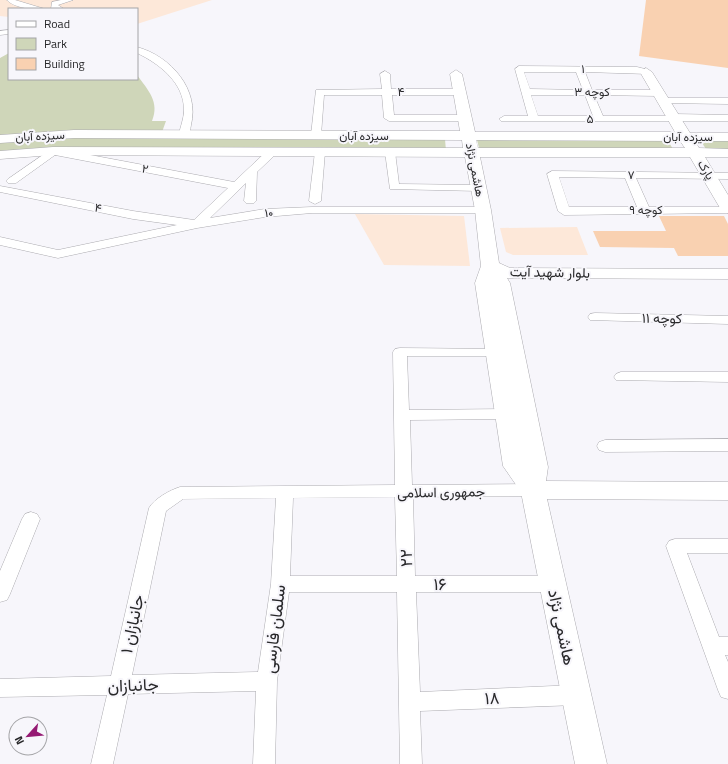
<svg xmlns="http://www.w3.org/2000/svg" width="728" height="764" font-family="'Titillium Web',Vazirmatn,sans-serif">
  <style>
    .education { fill: #fde8d9 }
    .green { fill: #cfd6b9 }
    .building { fill: #f9d1b1 }
    .lines { fill: none; stroke-linecap: round; stroke-linejoin: round }
    .street-casing { stroke: #acabb0; stroke-width: 1 }
    .secondary-casing { stroke: #acabb0; stroke-width: 1 }
    .street { fill: #fff; fill-rule: evenodd }
    .secondary { fill: #fff; fill-rule: evenodd }
    .labels { text-anchor: middle; stroke-width: 4; stroke-linejoin: round; paint-order: stroke }
    .far-street-label { font-size: 12px; fill: #28282a; stroke: #f7f6fb }
    .street-label { font-size: 14px; fill: #28282a; stroke: #f7f6fb }
    .near-street-label { font-size: 17px; fill: #28282a; stroke: #f7f6fb }
  </style>
  <rect width="100%" height="100%" fill="#f7f6fb"/>
  <g class="education">
    <path d="M 0,0 L 212,0 L 137,24 L 137,9 L 9,9 L 9,17 L 0,16 Z"/>
    <path d="M 355,214 L 464,216 L 470,266 L 384,265 Z"/>
    <path d="M 577,227 L 588,255 L 513,255 L 506,252 L 500,228 Z"/>
  </g>
  <g class="green">
    <path d="M 9,53 L 9,79 L 137,79 L 137,75 C 148,90 160,102 152,121 L 166,121 L 162,132 L 0,136 L 0,58 Z"/>
    <path d="M 39,137 L 445,139 L 446,151 L 0,153 L 0,141 Z"/>
    <path d="M 667,139 L 674,151 L 480,152 L 477,140 Z"/>
    <path d="M 700,140 L 728,140 L 728,152 L 708,152 Z"/>
  </g>
  <g class="building">
    <path d="M 646,0 L 728,0 L 728,68 L 639,56 Z"/>
    <path d="M 659,216 L 724,216 L 728,224 L 728,256 L 678,256 L 674,248 L 600,247 L 593,231 L 666,231 Z"/>
  </g>
  <g class="lines">
    <defs>
      <g id="street">
        <path d="M 7,0 L 15,0 L 45,9 C 34,9 15,9 7,0 Z"/>
        <path d="M 61,0 L 73,0 L 58,5 L 64,9 L 51,9 L 52,2 Z"/>
        <path d="M 9,30 L 9,34 L 0,35 L 0,31 Z"/>
        <path d="M 137,47 C 171,56 200,90 191,125 C 190,130 190,134 188,137 L 184,138 L 179,135 C 180,127 184,119 184,110 C 184,83 160,64 137,53 Z"/>
        <path d="M 519,66 L 637,67 L 649,70 L 649,74 L 585,72 L 592,90 L 659,90 L 664,93 L 659,96 L 594,95 L 603,116 L 670,116 L 674,114 L 728,115 L 728,121 L 501,121 L 499,119 L 504,116 L 528,116 L 515,69 ZM 524,72 L 576,72 L 583,90 L 530,89 ZM 531,95 L 585,95 L 593,116 L 538,116 Z"/>
        <path d="M 385,71 L 390,74 L 391,89 L 459,89 L 464,92 L 459,95 L 392,95 L 394,115 L 465,115 L 470,118 L 465,121 L 389,121 L 384,118 L 382,95 L 324,95 L 321,135 L 316,138 L 312,137 L 311,135 L 316,90 L 382,89 L 380,74 Z"/>
        <path d="M 665,98 L 728,98 L 728,104 L 662,103 L 660,101 Z"/>
        <path d="M 53,148 L 234,182 L 269,149 L 277,149 L 278,151 L 277,153 L 257,172 L 256,201 L 254,203 L 246,203 L 244,201 L 246,183 L 210,218 L 265,209 L 312,207 L 483,207 L 489,210 L 483,213 L 312,213 L 265,217 L 197,228 L 58,258 L 0,245 L 0,237 L 58,250 L 177,225 L 133,219 L 0,192 L 0,186 L 133,211 L 194,220 L 228,188 L 55,155 L 16,183 L 8,183 L 6,181 L 8,179 Z"/>
        <path d="M 320,149 L 325,152 L 321,201 L 315,204 L 309,201 L 315,152 Z"/>
        <path d="M 390,149 L 395,152 L 399,184 L 479,185 L 485,188 L 479,191 L 390,189 L 385,152 Z"/>
        <path d="M 552,171 L 728,173 L 728,179 L 636,178 L 649,207 L 728,207 L 728,213 L 564,215 L 558,211 L 547,174 ZM 559,177 L 625,178 L 637,207 L 569,207 Z"/>
        <path d="M 595,313 L 728,316 L 728,324 L 590,320 L 588,317 L 590,314 Z"/>
        <path d="M 400,348 L 501,349 L 503,352 L 501,355 L 496,356 L 407,356 L 409,410 L 507,409 L 513,410 L 515,414 L 513,418 L 507,419 L 410,420 L 412,485 L 533,484 L 539,486 L 542,490 L 539,494 L 533,496 L 413,497 L 415,576 L 553,576 L 560,579 L 562,584 L 560,589 L 553,592 L 416,592 L 420,692 L 576,685 L 583,688 L 587,695 L 583,702 L 576,705 L 420,711 L 422,764 L 400,764 L 397,592 L 289,592 L 277,681 L 275,764 L 253,764 L 256,691 L 128,694 L 113,764 L 91,764 L 107,695 L 0,697 L 0,679 L 111,676 L 149,508 C 154,499 170,490 180,487 L 395,485 L 393,352 L 395,349 ZM 395,497 L 397,576 L 290,576 L 293,498 ZM 276,498 L 271,584 L 258,672 L 132,675 L 166,511 L 183,499 Z"/>
        <path d="M 621,372 L 728,372 L 728,382 L 616,380 L 614,377 L 616,374 Z"/>
        <path d="M 728,439 L 728,451 L 605,452 L 599,450 L 597,446 L 599,442 L 605,440 Z"/>
        <path d="M 31,512 L 37,514 L 40,519 L 10,594 L 7,600 L 0,602 L 0,571 L 22,519 L 25,514 Z"/>
        <path d="M 675,539 L 728,539 L 728,553 L 687,553 L 719,637 L 728,637 L 728,655 L 725,655 L 728,662 L 728,699 L 721,697 L 718,690 L 666,546 L 669,541 Z"/>
      </g>
      <path id="secondary" d="M 646,68 L 652,72 L 690,133 L 728,133 L 728,141 L 695,141 L 699,148 L 728,149 L 728,157 L 705,157 L 728,195 L 728,213 L 722,211 L 720,208 L 690,157 L 480,157 L 491,210 L 499,263 L 510,268 L 728,269 L 728,279 L 507,278 L 510,283 L 548,467 L 546,481 L 728,482 L 728,500 L 547,499 L 607,764 L 575,764 L 521,492 L 503,466 L 475,283 L 481,266 L 475,210 L 465,157 L 53,155 L 0,159 L 0,151 L 53,147 L 463,148 L 462,140 L 74,138 L 0,143 L 0,135 L 74,130 L 460,131 L 450,74 L 456,70 L 462,74 L 475,132 L 675,132 L 640,72 ZM 476,140 L 680,141 L 685,148 L 478,148 Z"/>
    </defs>
    <use href="#street" class="street-casing"/>
    <use href="#secondary" class="secondary-casing"/>
    <use href="#street" class="street"/>
    <use href="#secondary" class="secondary"/>
  </g>
  <g class="labels">
    <g class="far-street-label">
      <text x="583" y="73">۱</text>
      <text x="401" y="96">۴</text>
      <text x="592" y="96">کوچه ۳</text>
      <text x="590" y="123">۵</text>
      <text transform="translate(40 136) rotate(-3)" y="4">سیزده آبان</text>
      <text x="364" y="140">سیزده آبان</text>
      <text x="688" y="141">سیزده آبان</text>
      <text transform="translate(145 169) rotate(11)" y="4">۲</text>
      <text transform="translate(475 170) rotate(79)" y="4">هاشمی نژاد</text>
      <text transform="translate(706 170) rotate(59)" y="4">پارک</text>
      <text transform="translate(631 175) rotate(1)" y="4">۷</text>
      <text transform="translate(98 208) rotate(11)" y="4">۴</text>
      <text x="646" y="214">کوچه ۹</text>
      <text transform="translate(269 213) rotate(-5)" y="4">۱۰</text>
    </g>
    <g class="street-label">
      <text transform="translate(550 272) rotate(1)" y="5">بلوار شهید آیت</text>
      <text transform="translate(662 318) rotate(1)" y="5">کوچه ۱۱</text>
      <text transform="translate(441 492) rotate(-1)" y="5">جمهوری اسلامی</text>
    </g>
    <g class="near-street-label">
      <text transform="translate(406 558) rotate(-92)" y="6">۲۲</text>
      <text x="440" y="590">۱۶</text>
      <text transform="translate(132 624) rotate(-78)" y="6">جانبازان ۱</text>
      <text transform="translate(562 627) rotate(78)" y="6">هاشمی نژاد</text>
      <text transform="translate(274 629) rotate(-83)" y="6">سلمان فارسی</text>
      <text transform="translate(133 685) rotate(-2)" y="6">جانبازان</text>
      <text transform="translate(492 698) rotate(-2)" y="6">۱۸</text>
    </g>
  </g>
  <rect x="8" y="8" width="130" height="72" fill="#f7f6fb" stroke="#a4a4a7"/>
  <rect x="16" y="21" width="20" height="6" fill="#ffffff" stroke="#a4a4a7"/>
  <text x="44" y="28" font-size="12" fill="#28282a">Road</text>
  <rect x="16" y="38" width="20" height="12" fill="#cfd6b9" stroke="#a4a4a7"/>
  <text x="44" y="48" font-size="12" fill="#28282a">Park</text>
  <rect x="16" y="58" width="20" height="12" fill="#f9d1b1" stroke="#a4a4a7"/>
  <text x="44" y="68" font-size="12" fill="#28282a">Building</text>
  <g transform="translate(28 736) rotate(243)"><circle r="19" fill="#f7f6fb" stroke="#a4a4a7"/>
  <path d="M0-3L7 15L0 10L-7 15Z" fill="#951973"/>
  <text y="-6" font-size="11" font-weight="bold" text-anchor="middle" fill="#28282a">N</text>
  </g>
</svg>
